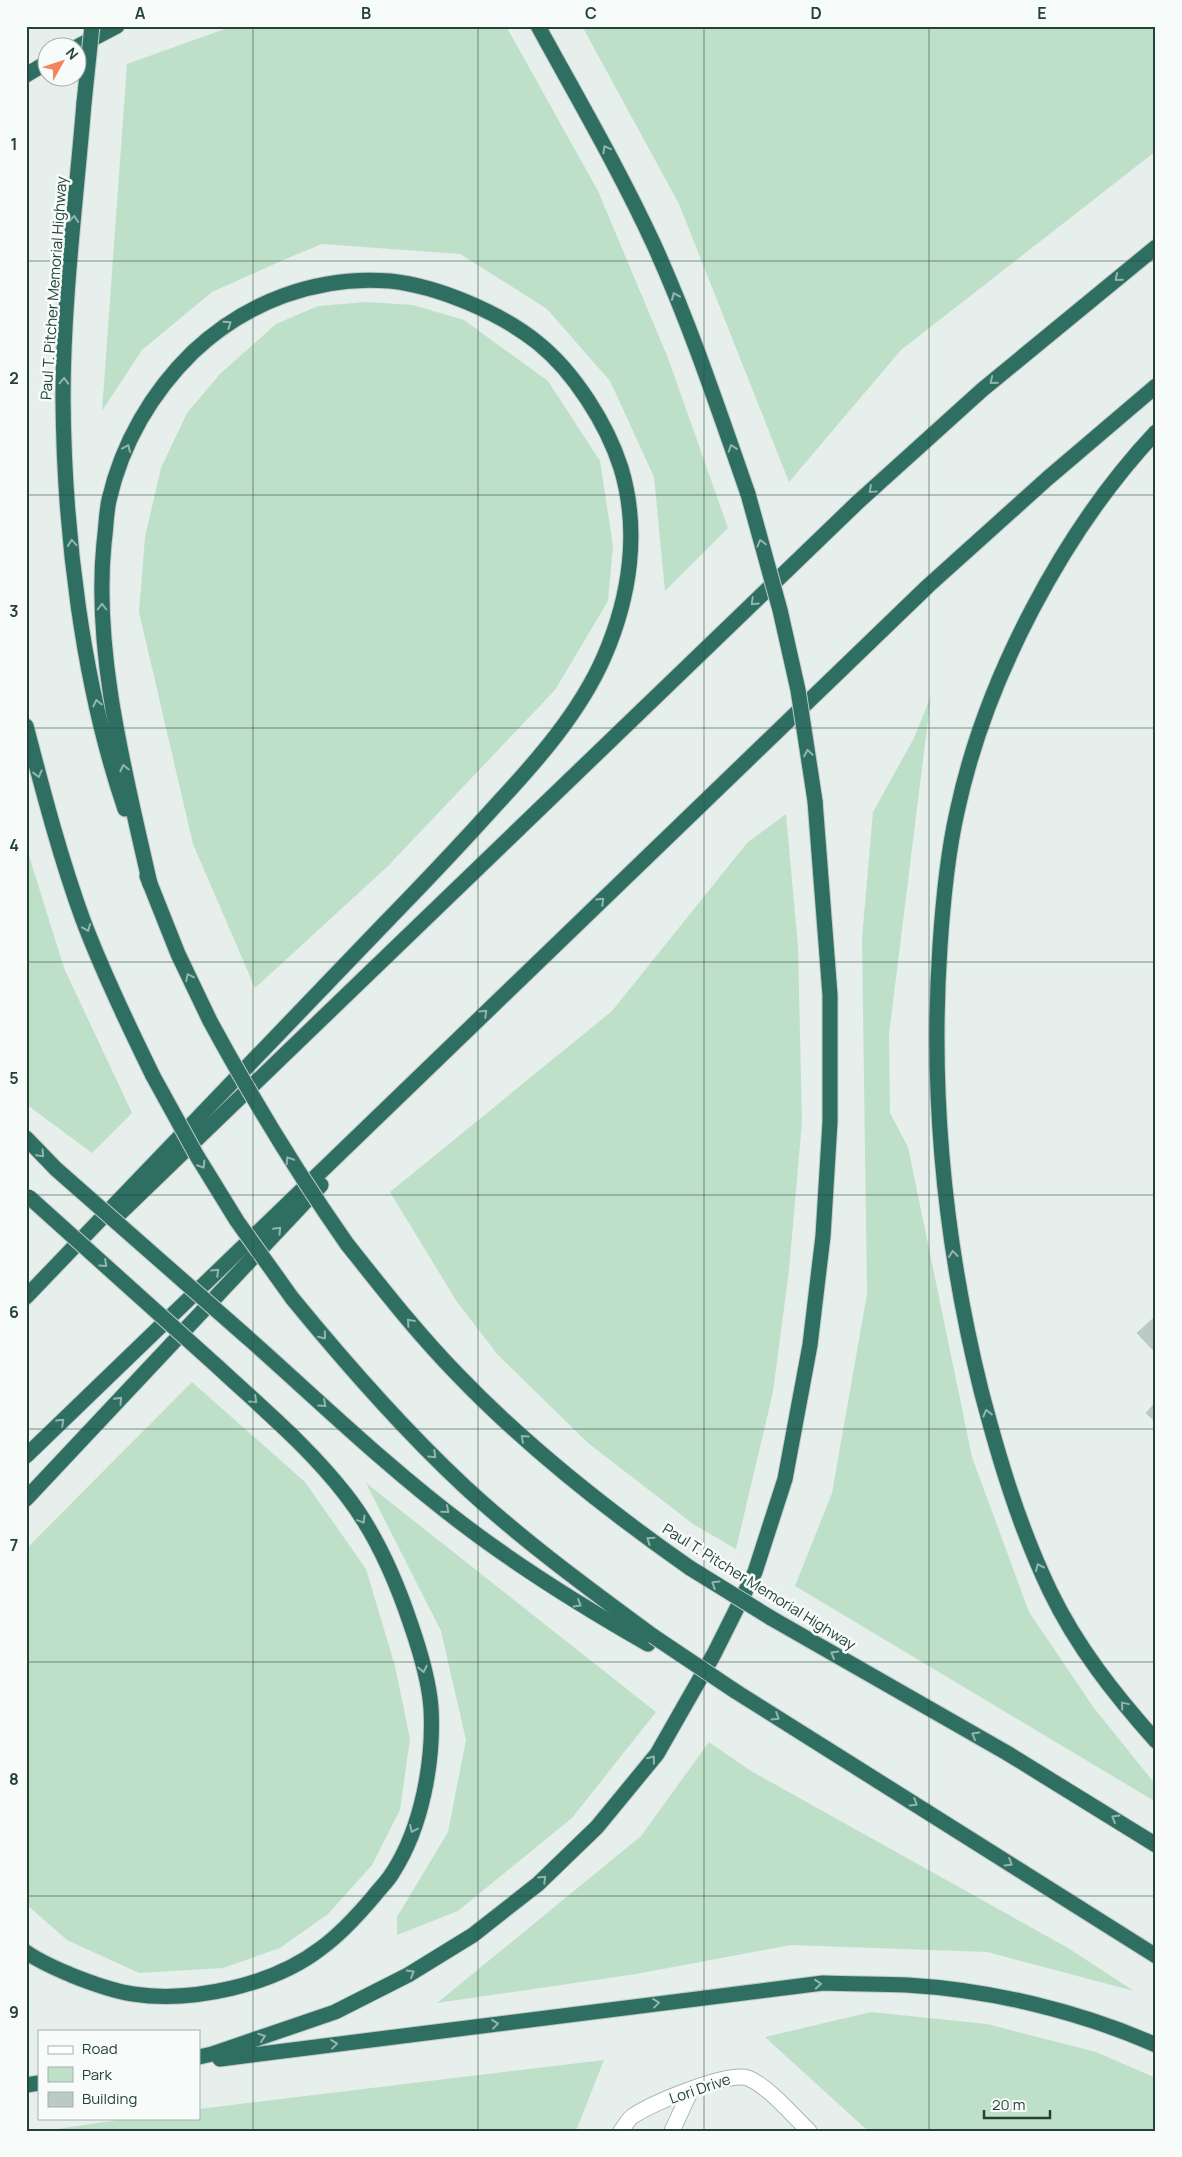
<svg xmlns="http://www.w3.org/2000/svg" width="1182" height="2157" font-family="Manrope,sans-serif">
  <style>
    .green { fill: #bfe0c8 }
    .building { fill: #bbcac4; stroke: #b8c9c2 }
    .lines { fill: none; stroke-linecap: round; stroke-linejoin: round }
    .minor-casing { stroke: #a8b8b2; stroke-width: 17 }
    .highway-casing { stroke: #c2cac8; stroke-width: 17 }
    .minor { stroke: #fff; stroke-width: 15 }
    .highway { stroke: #2f6f62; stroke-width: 15 }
    .highway-bridge-casing { stroke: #c2cac8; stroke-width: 17; stroke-linecap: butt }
    .highway-bridge { stroke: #2f6f62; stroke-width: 15 }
    .oneway { stroke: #93b5ae }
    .grid { fill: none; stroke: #24423a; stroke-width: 1; stroke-opacity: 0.55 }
    .labels { text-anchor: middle; stroke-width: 5; stroke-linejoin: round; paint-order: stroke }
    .street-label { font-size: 15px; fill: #24423a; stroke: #f7fbf9 }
    .neatline { fill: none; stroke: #24423a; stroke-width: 2 }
    .grid-label { font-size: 16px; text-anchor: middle; font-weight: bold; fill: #24423a }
  </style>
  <rect width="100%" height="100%" fill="#e6efeb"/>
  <g class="green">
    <path d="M 233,26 L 506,26 L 598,191 L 668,358 L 728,528 L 665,591 L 654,477 L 610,381 L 547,309 L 460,254 L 322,244 L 281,261 L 212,292 L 142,350 L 102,411 L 127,64 Z"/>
    <path d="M 582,26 L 1156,26 L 1156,151 L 901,350 L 789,482 L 679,204 Z"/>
    <path d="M 366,302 L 413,305 L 464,320 L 548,381 L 600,461 L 613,546 L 608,601 L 555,690 L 388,866 L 255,988 L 193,844 L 139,612 L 145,537 L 161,468 L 187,413 L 220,374 L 276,324 L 318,306 Z"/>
    <path d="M 931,696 L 889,1034 L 890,1113 L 908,1147 L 972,1457 L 1029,1612 L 1094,1708 L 1156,1785 L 1156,1802 L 795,1586 L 832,1493 L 867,1294 L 862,938 L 873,812 L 914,738 Z"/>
    <path d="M 786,814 L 798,946 L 802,1122 L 789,1270 L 773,1392 L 736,1549 L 693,1524 L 588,1443 L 498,1355 L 457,1302 L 390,1192 L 612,1011 L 747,843 Z"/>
    <path d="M 26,846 L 64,968 L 132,1113 L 92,1153 L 26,1104 Z"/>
    <path d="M 192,1382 L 305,1482 L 366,1569 L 395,1666 L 410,1739 L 400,1810 L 372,1865 L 328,1914 L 280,1948 L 223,1968 L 139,1973 L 67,1940 L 26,1904 L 26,1549 Z"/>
    <path d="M 366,1483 L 656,1712 L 572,1818 L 458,1911 L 397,1935 L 397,1917 L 448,1832 L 466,1740 L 441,1631 Z"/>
    <path d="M 709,1742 L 751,1771 L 1068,1948 L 1134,1991 L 987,1952 L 791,1945 L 636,1974 L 437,2003 L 641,1836 Z"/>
    <path d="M 871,2012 L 987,2024 L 1096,2052 L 1156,2078 L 1156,2131 L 868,2131 L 765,2037 Z"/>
    <path d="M 604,2060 L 576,2131 L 43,2131 L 132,2118 L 199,2118 L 199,2109 Z"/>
  </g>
  <g class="building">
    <path d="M 1156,1316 L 1156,1353 L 1137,1333 Z"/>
    <path d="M 1156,1402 L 1156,1422 L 1146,1413 Z"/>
  </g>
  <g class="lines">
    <defs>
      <g id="minor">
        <path d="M 621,2131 C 625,2126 628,2119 633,2116 C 652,2103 728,2071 748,2078 C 768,2086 793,2116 809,2131"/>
        <path d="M 672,2131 L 691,2090"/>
      </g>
      <g id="highway">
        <path d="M 538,26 C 578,99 620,171 655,247 C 691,327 719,411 748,494"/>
        <path d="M 75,48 L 117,26"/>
        <path d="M 26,75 L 48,62"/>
        <path d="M 84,103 C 76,201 63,300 63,398 C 64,531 82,683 125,809"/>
        <path d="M 1156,432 C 1063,531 985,680 957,812 C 947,856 943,901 940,946 C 930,1095 945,1245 981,1390 C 999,1459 1019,1526 1050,1591 C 1077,1647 1115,1695 1156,1741"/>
        <path d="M 26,726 C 43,791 60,857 83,920 C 103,973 128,1025 153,1076"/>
        <path d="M 147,876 L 178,954 L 210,1021"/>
        <path d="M 26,1138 L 56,1169"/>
        <path d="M 115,1218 L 858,502 L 982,390 L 1156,247"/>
        <path d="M 347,1244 C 382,1288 417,1333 457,1374 C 527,1447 607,1510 690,1568"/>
        <path d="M 26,1297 C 146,1172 266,1047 385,923 C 423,884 460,845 496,805 C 537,761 580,712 604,657 C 630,597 640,531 621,468 C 607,424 574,372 538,343 C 501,313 438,286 390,281 C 317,275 246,302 193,352 C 152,392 122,443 109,500 C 106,514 106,529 104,543 C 93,654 126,777 150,884"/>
        <path d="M 292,1298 C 346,1364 401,1427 463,1485 C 522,1540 588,1588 653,1636"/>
        <path d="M 247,1337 C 318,1400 388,1468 464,1525 C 522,1569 585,1608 648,1644"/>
        <path d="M 26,1456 L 928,586 L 1048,478 L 1156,386"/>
        <path d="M 26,1499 L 321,1185"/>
        <path d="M 771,1618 L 1007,1753 L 1156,1845"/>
        <path d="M 735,1691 L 1156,1956"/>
        <path d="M 26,1952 C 40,1962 55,1968 71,1975 C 91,1983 112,1991 133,1994 C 192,2003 273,1985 320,1949 C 341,1934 358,1915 374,1896 C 380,1888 388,1881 393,1872 C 422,1827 434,1761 431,1708 C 429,1680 420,1651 411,1625 C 396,1580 375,1532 346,1495 C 309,1447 262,1408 218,1367"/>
        <path d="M 199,2057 L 212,2054 L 335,2012 L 408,1975 L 473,1935 L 538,1884 L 597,1827 L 657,1754 L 714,1654 L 755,1572 L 785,1479 L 810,1345 L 823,1236 L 830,1122 L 830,995 L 815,801"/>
        <path d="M 220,2059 L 823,1983 C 851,1984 879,1984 907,1985 C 991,1990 1079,2011 1156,2045"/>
        <path d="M 26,2085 L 39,2083"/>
      </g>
    </defs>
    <use href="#minor" class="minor-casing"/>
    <use href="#highway" class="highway-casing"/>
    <use href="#minor" class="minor"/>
    <use href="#highway" class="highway"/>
    <defs>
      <g id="highway-bridge">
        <path d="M 84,103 L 92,26"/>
        <path d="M 748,494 L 780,610 L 798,690 L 815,801"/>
        <path d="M 210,1021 C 253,1100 295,1170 347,1244"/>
        <path d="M 153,1076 L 197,1156 L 237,1221 L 292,1298"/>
        <path d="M 56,1169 L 247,1337"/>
        <path d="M 29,1197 L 218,1367"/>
        <path d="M 690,1568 L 771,1618"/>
        <path d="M 653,1636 L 735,1691"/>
      </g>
    </defs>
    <use href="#highway-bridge" class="highway-bridge-casing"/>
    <use href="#highway-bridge" class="highway-bridge"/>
  </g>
  <defs><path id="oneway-chevron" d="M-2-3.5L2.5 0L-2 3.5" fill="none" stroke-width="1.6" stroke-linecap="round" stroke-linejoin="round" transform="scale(1.25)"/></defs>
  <g class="oneway">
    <use href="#oneway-chevron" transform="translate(606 149) rotate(-119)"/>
    <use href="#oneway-chevron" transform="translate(74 219) rotate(-85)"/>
    <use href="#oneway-chevron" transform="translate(1118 278) rotate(141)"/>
    <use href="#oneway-chevron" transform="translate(675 296) rotate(-113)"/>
    <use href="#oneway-chevron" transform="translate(228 324) rotate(-34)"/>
    <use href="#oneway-chevron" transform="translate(64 381) rotate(-88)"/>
    <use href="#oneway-chevron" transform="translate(993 381) rotate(141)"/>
    <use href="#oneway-chevron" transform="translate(127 448) rotate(-67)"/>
    <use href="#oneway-chevron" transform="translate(732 448) rotate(-109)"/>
    <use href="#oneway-chevron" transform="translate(872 490) rotate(138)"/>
    <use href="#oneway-chevron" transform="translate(72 543) rotate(-95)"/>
    <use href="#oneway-chevron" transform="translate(761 543) rotate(-105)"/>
    <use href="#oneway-chevron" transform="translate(754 602) rotate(136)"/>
    <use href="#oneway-chevron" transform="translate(102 607) rotate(-90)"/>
    <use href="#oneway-chevron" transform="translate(97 703) rotate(-103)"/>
    <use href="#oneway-chevron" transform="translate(808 753) rotate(-99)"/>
    <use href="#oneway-chevron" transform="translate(124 768) rotate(-103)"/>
    <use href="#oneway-chevron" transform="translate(38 774) rotate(76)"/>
    <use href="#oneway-chevron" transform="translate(601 901) rotate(-44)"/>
    <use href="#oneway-chevron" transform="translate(87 928) rotate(68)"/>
    <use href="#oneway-chevron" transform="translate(189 977) rotate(-116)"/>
    <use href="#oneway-chevron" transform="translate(484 1013) rotate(-44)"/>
    <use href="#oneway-chevron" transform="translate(41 1154) rotate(47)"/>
    <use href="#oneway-chevron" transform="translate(289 1160) rotate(-122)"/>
    <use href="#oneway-chevron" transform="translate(202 1165) rotate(58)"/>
    <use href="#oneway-chevron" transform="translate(278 1230) rotate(-47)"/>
    <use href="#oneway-chevron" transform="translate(953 1254) rotate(-96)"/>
    <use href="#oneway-chevron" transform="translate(104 1264) rotate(42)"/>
    <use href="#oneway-chevron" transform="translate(216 1272) rotate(-44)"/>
    <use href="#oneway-chevron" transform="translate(410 1322) rotate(-132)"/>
    <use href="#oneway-chevron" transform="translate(323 1336) rotate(51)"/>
    <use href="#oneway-chevron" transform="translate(119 1400) rotate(-47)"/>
    <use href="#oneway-chevron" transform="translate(254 1400) rotate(43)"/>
    <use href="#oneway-chevron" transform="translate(323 1404) rotate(42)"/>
    <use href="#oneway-chevron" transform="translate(987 1413) rotate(-104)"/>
    <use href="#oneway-chevron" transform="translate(61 1422) rotate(-44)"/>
    <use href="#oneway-chevron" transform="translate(524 1438) rotate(-138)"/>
    <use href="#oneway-chevron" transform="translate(433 1455) rotate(44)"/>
    <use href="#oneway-chevron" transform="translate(446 1510) rotate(40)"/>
    <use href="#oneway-chevron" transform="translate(362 1520) rotate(59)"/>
    <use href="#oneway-chevron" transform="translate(650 1540) rotate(-145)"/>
    <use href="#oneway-chevron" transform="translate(1039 1567) rotate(-114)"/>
    <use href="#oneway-chevron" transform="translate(715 1584) rotate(-148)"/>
    <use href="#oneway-chevron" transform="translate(578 1604) rotate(31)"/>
    <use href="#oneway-chevron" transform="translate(834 1654) rotate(-150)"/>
    <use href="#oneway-chevron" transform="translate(423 1669) rotate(78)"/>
    <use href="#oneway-chevron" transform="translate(1124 1705) rotate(-130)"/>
    <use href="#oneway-chevron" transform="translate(776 1717) rotate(32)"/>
    <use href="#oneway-chevron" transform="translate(975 1735) rotate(-150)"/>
    <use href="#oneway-chevron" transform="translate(652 1759) rotate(-52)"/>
    <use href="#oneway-chevron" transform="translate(914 1803) rotate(32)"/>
    <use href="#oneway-chevron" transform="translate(1115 1818) rotate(-149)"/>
    <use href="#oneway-chevron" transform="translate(413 1829) rotate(115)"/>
    <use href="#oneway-chevron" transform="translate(1009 1863) rotate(32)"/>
    <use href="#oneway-chevron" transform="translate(543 1879) rotate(-44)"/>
    <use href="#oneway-chevron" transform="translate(411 1973) rotate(-30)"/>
    <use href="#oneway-chevron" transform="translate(818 1984) rotate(-5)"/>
    <use href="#oneway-chevron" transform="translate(656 2003) rotate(-7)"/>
    <use href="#oneway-chevron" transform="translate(495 2024) rotate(-7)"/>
    <use href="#oneway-chevron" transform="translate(262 2037) rotate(-19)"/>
    <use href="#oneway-chevron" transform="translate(334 2044) rotate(-7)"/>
  </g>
  <path class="grid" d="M 253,26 L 253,2131M 478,26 L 478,2131M 704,26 L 704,2131M 929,26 L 929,2131M 26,261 L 1156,261M 26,495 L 1156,495M 26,728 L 1156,728M 26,962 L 1156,962M 26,1195 L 1156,1195M 26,1429 L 1156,1429M 26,1662 L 1156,1662M 26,1896 L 1156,1896"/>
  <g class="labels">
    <g class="street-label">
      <text transform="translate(54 288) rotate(-86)" y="5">Paul T. Pitcher Memorial Highway</text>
      <text transform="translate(759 1587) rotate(32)" y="5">Paul T. Pitcher Memorial Highway</text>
      <text transform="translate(700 2089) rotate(-19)" y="5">Lori Drive</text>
    </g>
  </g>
  <rect width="1182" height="2157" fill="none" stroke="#f7fbf9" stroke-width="55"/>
  <rect x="38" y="2030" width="162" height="90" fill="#f7fbf9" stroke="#a3b1ad"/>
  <rect x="48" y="2046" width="25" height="8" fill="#ffffff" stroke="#a3b1ad"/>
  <text x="82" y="2054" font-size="15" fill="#24423a">Road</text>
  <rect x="48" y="2067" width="25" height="15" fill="#bfe0c8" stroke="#a3b1ad"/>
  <text x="82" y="2080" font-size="15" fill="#24423a">Park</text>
  <rect x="48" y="2092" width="25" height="15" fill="#bbcac4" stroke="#a3b1ad"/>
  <text x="82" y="2104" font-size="15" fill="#24423a">Building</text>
  <g transform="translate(62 62) rotate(50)"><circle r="24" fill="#f7fbf9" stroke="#a3b1ad"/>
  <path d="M0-4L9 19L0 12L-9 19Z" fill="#f4845f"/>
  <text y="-8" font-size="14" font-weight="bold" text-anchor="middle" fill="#24423a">N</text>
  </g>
  <path d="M984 2110v8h66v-8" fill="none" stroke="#24423a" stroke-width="2.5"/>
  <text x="992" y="2110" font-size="15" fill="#24423a" stroke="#f7fbf9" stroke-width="4" paint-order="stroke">20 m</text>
  <rect x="28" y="28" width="1126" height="2102" class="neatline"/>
  <g class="grid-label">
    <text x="140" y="19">A</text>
    <text x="366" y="19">B</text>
    <text x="591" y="19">C</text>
    <text x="816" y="19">D</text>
    <text x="1042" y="19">E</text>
    <text x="14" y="150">1</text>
    <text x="14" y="384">2</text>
    <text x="14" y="617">3</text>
    <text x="14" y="851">4</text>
    <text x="14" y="1084">5</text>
    <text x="14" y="1318">6</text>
    <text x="14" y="1551">7</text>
    <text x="14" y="1785">8</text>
    <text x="14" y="2018">9</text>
  </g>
</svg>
